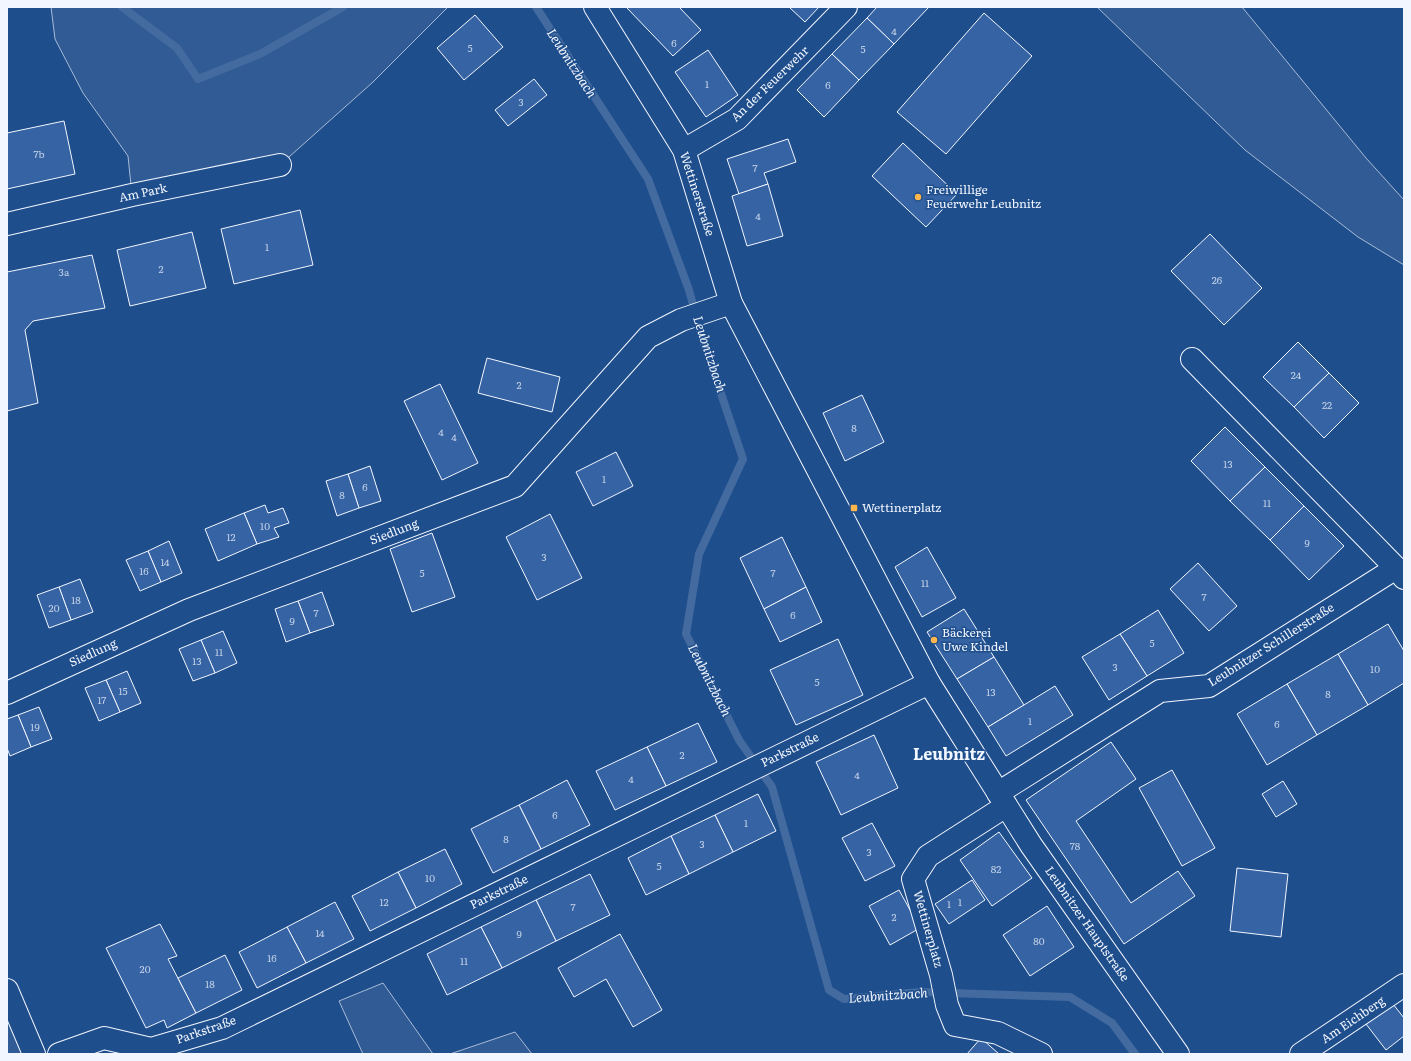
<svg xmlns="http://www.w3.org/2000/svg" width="1411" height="1061" font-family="Literata,serif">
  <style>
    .built { fill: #305b95; stroke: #a8bbd7 }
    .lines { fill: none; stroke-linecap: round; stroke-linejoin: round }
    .stream { stroke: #446ba0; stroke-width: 8 }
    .building { fill: #3563a3; stroke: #f2f6ff }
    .minor-casing { stroke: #f2f6ff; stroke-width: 24 }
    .minor { stroke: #1f4e8c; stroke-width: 22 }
    .poi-dot { fill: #ffb74d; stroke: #1f4e8c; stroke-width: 1.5 }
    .labels { text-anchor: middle; stroke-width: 3; stroke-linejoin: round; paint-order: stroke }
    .number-label { font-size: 10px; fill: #c3d1e8 }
    .street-label { font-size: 12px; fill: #f2f6ff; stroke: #1f4e8c }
    .poi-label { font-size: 12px; fill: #f2f6ff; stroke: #1f4e8c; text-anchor: start }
    .water-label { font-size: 13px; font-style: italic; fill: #f2f6ff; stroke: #1f4e8c }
    .district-label { font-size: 16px; font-weight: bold; fill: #f2f6ff; stroke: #1f4e8c }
  </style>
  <rect width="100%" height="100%" fill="#1f4e8c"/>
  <g class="built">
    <path d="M 51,7 L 448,7 L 373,82 L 280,165 L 132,195 L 128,156 L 83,93 L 55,39 Z"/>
    <path d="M 1097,7 L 1242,7 L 1366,158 L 1404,200 L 1404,265 L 1358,237 L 1245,150 Z"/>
    <path d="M 383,983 L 433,1054 L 363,1054 L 339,1001 Z"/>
    <path d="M 7,1019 L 22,1054 L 7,1054 Z"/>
    <path d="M 515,1032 L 532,1054 L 450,1054 Z"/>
  </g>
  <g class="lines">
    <g class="stream">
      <path d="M 122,7 L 177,48 L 198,79 L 260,54 L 343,7"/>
      <path d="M 536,7 L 648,179 L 689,290 L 702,337 L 743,459 L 699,554 L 686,634 L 739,740 L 772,787 L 829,990 L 844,999 L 920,992 L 1070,997 L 1112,1023 L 1135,1054"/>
    </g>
  </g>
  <g class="building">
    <path d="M 629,7 L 679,7 L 701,30 L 673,56 L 627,8 Z"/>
    <path d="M 789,7 L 819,7 L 805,22 Z"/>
    <path d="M 877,7 L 929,7 L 894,44 L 867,18 Z"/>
    <path d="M 984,13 L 1032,56 L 946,154 L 897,112 Z"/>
    <path d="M 475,15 L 503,47 L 464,80 L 437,48 Z"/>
    <path d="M 867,18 L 894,44 L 859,80 L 832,54 Z"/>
    <path d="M 708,50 L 738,95 L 706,117 L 675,72 Z"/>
    <path d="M 832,54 L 859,80 L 824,117 L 797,90 Z"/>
    <path d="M 534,79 L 547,95 L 508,126 L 495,110 Z"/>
    <path d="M 64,121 L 75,174 L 7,189 L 7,133 Z"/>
    <path d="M 788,139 L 796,162 L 764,173 L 768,184 L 739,194 L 727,159 Z"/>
    <path d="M 903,143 L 957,194 L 926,227 L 872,176 Z"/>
    <path d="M 768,184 L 783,236 L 747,246 L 732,196 Z"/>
    <path d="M 300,210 L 313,265 L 234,284 L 221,229 Z"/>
    <path d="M 192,232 L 206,288 L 130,306 L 117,250 Z"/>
    <path d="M 1210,234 L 1262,288 L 1224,325 L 1171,271 Z"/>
    <path d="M 92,255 L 105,308 L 33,321 L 25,330 L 38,403 L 7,411 L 7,272 Z"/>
    <path d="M 1298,342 L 1329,373 L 1294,407 L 1263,377 Z"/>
    <path d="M 487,358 L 560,377 L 552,412 L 478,393 Z"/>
    <path d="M 1329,373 L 1359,403 L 1324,438 L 1294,407 Z"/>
    <path d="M 440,384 L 478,463 L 442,480 L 404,401 Z"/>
    <path d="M 862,395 L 884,442 L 845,461 L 823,413 Z"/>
    <path d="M 1225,427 L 1265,467 L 1230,501 L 1191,461 Z"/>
    <path d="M 616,452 L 633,486 L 593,506 L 576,472 Z"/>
    <path d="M 370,466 L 381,501 L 359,508 L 348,474 Z"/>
    <path d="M 1265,467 L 1304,506 L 1270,540 L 1230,501 Z"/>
    <path d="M 348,474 L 359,508 L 337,516 L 326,481 Z"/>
    <path d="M 265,505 L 268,513 L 283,508 L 289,523 L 274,528 L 279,537 L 257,544 L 244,513 Z"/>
    <path d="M 1304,506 L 1344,546 L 1309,580 L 1270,540 Z"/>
    <path d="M 244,513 L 257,544 L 218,561 L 205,529 Z"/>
    <path d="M 550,514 L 582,578 L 537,600 L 506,537 Z"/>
    <path d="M 432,533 L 455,597 L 412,612 L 390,549 Z"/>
    <path d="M 782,537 L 806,587 L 764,609 L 740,558 Z"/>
    <path d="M 169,541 L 182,573 L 161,582 L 148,551 Z"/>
    <path d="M 927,547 L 956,598 L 922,617 L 895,567 Z"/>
    <path d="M 148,551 L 161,582 L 140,591 L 126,560 Z"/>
    <path d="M 1198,563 L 1237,606 L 1209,631 L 1170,589 Z"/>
    <path d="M 80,579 L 93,612 L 71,620 L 59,587 Z"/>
    <path d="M 59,587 L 71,620 L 49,628 L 37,595 Z"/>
    <path d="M 806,587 L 822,622 L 780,642 L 764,609 Z"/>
    <path d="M 322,592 L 334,625 L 310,633 L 298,601 Z"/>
    <path d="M 298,601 L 310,633 L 286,642 L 275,609 Z"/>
    <path d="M 964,609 L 994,657 L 957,679 L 927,632 Z"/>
    <path d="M 1158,610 L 1184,653 L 1147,676 L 1120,634 Z"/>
    <path d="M 1388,624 L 1404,651 L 1404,683 L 1368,705 L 1338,654 Z"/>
    <path d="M 223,631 L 237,663 L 215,673 L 201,640 Z"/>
    <path d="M 1120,634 L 1147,676 L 1109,700 L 1082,657 Z"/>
    <path d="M 838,639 L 863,695 L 796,725 L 770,670 Z"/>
    <path d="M 201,640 L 215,673 L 193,681 L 179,649 Z"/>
    <path d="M 1338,654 L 1368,705 L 1317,735 L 1287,684 Z"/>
    <path d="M 994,657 L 1024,705 L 988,727 L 957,679 Z"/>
    <path d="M 127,671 L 141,703 L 120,712 L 106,680 Z"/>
    <path d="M 106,680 L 120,712 L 99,721 L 85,688 Z"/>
    <path d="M 1287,684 L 1317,735 L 1267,765 L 1237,714 Z"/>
    <path d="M 1055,686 L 1073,715 L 1006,756 L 988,727 Z"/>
    <path d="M 39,707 L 52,739 L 31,747 L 18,715 Z"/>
    <path d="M 18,715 L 31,747 L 10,756 L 7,748 L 7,719 Z"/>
    <path d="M 698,723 L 717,762 L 666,786 L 647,747 Z"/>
    <path d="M 874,735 L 898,788 L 841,815 L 816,762 Z"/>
    <path d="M 1111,742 L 1136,779 L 1076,821 L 1131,903 L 1178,871 L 1195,896 L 1124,944 L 1026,800 Z"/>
    <path d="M 647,747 L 666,786 L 615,810 L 596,771 Z"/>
    <path d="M 1172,770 L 1215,848 L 1182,866 L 1139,788 Z"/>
    <path d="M 567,780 L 590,825 L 541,849 L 519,805 Z"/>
    <path d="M 1283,781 L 1297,804 L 1276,817 L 1262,794 Z"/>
    <path d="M 758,794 L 776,831 L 733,852 L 715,815 Z"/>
    <path d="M 519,805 L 541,849 L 493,873 L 471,829 Z"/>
    <path d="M 715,815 L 733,852 L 689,874 L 671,836 Z"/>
    <path d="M 872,823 L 895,866 L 865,881 L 842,838 Z"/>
    <path d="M 999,832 L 1032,878 L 992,906 L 960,860 Z"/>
    <path d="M 671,836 L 689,874 L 646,895 L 628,858 Z"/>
    <path d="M 445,849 L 462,884 L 416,908 L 398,872 Z"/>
    <path d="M 1237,868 L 1288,874 L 1281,937 L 1230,931 Z"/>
    <path d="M 398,872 L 416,908 L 370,931 L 352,896 Z"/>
    <path d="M 590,874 L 610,915 L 556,941 L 536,900 Z"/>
    <path d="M 972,880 L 985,900 L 949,924 L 935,904 Z"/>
    <path d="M 899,890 L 920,928 L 890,945 L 869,906 Z"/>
    <path d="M 536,900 L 556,941 L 502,968 L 481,927 Z"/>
    <path d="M 335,902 L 354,939 L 306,963 L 287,927 Z"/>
    <path d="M 1047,906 L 1074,947 L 1030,976 L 1003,935 Z"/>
    <path d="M 160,924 L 177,956 L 168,959 L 196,1013 L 167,1028 L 164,1020 L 146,1028 L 106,948 Z"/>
    <path d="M 287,927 L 306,963 L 257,988 L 239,952 Z"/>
    <path d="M 481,927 L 502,968 L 447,995 L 427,954 Z"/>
    <path d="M 620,934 L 662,1010 L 633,1027 L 606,979 L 574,997 L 558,968 Z"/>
    <path d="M 225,955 L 242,990 L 196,1013 L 178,978 Z"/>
    <path d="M 1393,1004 L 1404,1018 L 1404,1036 L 1386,1050 L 1366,1024 Z"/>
    <path d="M 981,1038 L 999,1054 L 967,1054 Z"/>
  </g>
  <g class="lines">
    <defs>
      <g id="minor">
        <path d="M 595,7 L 684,150 L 731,303 L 929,683 L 1031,845 L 1178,1054"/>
        <path d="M 684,150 L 737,119 L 846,7"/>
        <path d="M 7,224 L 132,195 L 280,165"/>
        <path d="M 1192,359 L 1396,568"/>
        <path d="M 7,693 L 189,610 L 515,486 L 648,337 L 681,320 L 731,303"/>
        <path d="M 998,793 L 1160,691 L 1209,686 L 1396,568 L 1404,578"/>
        <path d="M 1006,806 L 928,856 L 913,879 L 941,975 L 947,1005 L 955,1025 L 998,1033 L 1041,1054"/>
        <path d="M 7,990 L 34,1054"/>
        <path d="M 59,1054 L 104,1038 L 151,1049 L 222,1028 L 929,683"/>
        <path d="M 1301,1054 L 1404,985"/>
      </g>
    </defs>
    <use href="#minor" class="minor-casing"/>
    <use href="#minor" class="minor"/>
  </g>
  <g class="poi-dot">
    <circle cx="918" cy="197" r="4"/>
    <rect x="850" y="504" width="8" height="8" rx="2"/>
    <circle cx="934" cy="640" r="4"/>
  </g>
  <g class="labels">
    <g class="number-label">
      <text x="894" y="35">4</text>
      <text x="674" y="47">6</text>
      <text x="470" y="52">5</text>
      <text x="863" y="53">5</text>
      <text x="707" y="88">1</text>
      <text x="828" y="89">6</text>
      <text x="521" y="106">3</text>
      <text x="39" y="158">7b</text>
      <text x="755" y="172">7</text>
      <text x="758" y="220">4</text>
      <text x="267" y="251">1</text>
      <text x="161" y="273">2</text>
      <text x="64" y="276">3a</text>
      <text x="1217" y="284">26</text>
      <text x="1296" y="379">24</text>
      <text x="519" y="389">2</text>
      <text x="1327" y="409">22</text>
      <text x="854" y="432">8</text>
      <text x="441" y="436">4</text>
      <text x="454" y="441">4</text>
      <text x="1228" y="468">13</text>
      <text x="604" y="483">1</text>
      <text x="365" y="491">6</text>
      <text x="342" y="499">8</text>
      <text x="1267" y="507">11</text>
      <text x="265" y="530">10</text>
      <text x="231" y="541">12</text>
      <text x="1307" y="547">9</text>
      <text x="544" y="561">3</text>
      <text x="165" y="566">14</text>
      <text x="144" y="575">16</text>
      <text x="422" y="577">5</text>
      <text x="773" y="577">7</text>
      <text x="925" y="587">11</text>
      <text x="1204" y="601">7</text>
      <text x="76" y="604">18</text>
      <text x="54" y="612">20</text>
      <text x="316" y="617">7</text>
      <text x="793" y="619">6</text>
      <text x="292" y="625">9</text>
      <text x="1152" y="647">5</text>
      <text x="219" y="656">11</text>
      <text x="197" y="665">13</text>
      <text x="1115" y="671">3</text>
      <text x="1375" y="673">10</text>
      <text x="817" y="686">5</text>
      <text x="123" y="695">15</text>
      <text x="991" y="696">13</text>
      <text x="1328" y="698">8</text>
      <text x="102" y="704">17</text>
      <text x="1030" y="725">1</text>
      <text x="1277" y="728">6</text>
      <text x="35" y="731">19</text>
      <text x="682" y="759">2</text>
      <text x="857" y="779">4</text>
      <text x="631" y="783">4</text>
      <text x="555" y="819">6</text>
      <text x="746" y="827">1</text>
      <text x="506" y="843">8</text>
      <text x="702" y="848">3</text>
      <text x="1075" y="850">78</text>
      <text x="869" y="856">3</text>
      <text x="659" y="870">5</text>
      <text x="996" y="873">82</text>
      <text x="430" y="882">10</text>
      <text x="384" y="906">12</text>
      <text x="960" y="906">1</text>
      <text x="949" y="908">1</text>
      <text x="573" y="911">7</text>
      <text x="894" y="921">2</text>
      <text x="320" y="937">14</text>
      <text x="519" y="938">9</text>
      <text x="1039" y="945">80</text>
      <text x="272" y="962">16</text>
      <text x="464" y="965">11</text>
      <text x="145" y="973">20</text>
      <text x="210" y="988">18</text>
    </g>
    <g class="street-label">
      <text transform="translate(770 84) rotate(-44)" y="4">An der Feuerwehr</text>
      <text transform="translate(143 193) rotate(-12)" y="4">Am Park</text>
      <text transform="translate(697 194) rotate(72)" y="4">Wettinerstraße</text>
      <text transform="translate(394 532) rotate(-21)" y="4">Siedlung</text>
      <text transform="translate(1271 645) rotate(-32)" y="4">Leubnitzer Schillerstraße</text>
      <text transform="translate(93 653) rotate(-24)" y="4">Siedlung</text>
      <text transform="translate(790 750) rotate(-26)" y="4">Parkstraße</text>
      <text transform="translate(499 892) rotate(-26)" y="4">Parkstraße</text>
      <text transform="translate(1087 924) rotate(55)" y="4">Leubnitzer Hauptstraße</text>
      <text transform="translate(928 929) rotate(74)" y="4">Wettinerplatz</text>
      <text transform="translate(1353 1020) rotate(-34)" y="4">Am Eichberg</text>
      <text transform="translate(206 1030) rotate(-19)" y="4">Parkstraße</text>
    </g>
    <g class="poi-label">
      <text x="926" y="194">Freiwillige<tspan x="926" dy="14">Feuerwehr Leubnitz</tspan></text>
      <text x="862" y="512">Wettinerplatz</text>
      <text x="942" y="637">Bäckerei<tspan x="942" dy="14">Uwe Kindel</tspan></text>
    </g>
    <g class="water-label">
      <text transform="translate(572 63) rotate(57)" y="5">Leubnitzbach</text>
      <text transform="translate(710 354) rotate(72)" y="5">Leubnitzbach</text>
      <text transform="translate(710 680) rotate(63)" y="5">Leubnitzbach</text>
      <text transform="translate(888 995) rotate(-4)" y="5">Leubnitzbach</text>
    </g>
    <g class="district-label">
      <text x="949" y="760">Leubnitz</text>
    </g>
  </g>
  <rect width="1411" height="1061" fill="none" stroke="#f2f6ff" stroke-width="16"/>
</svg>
